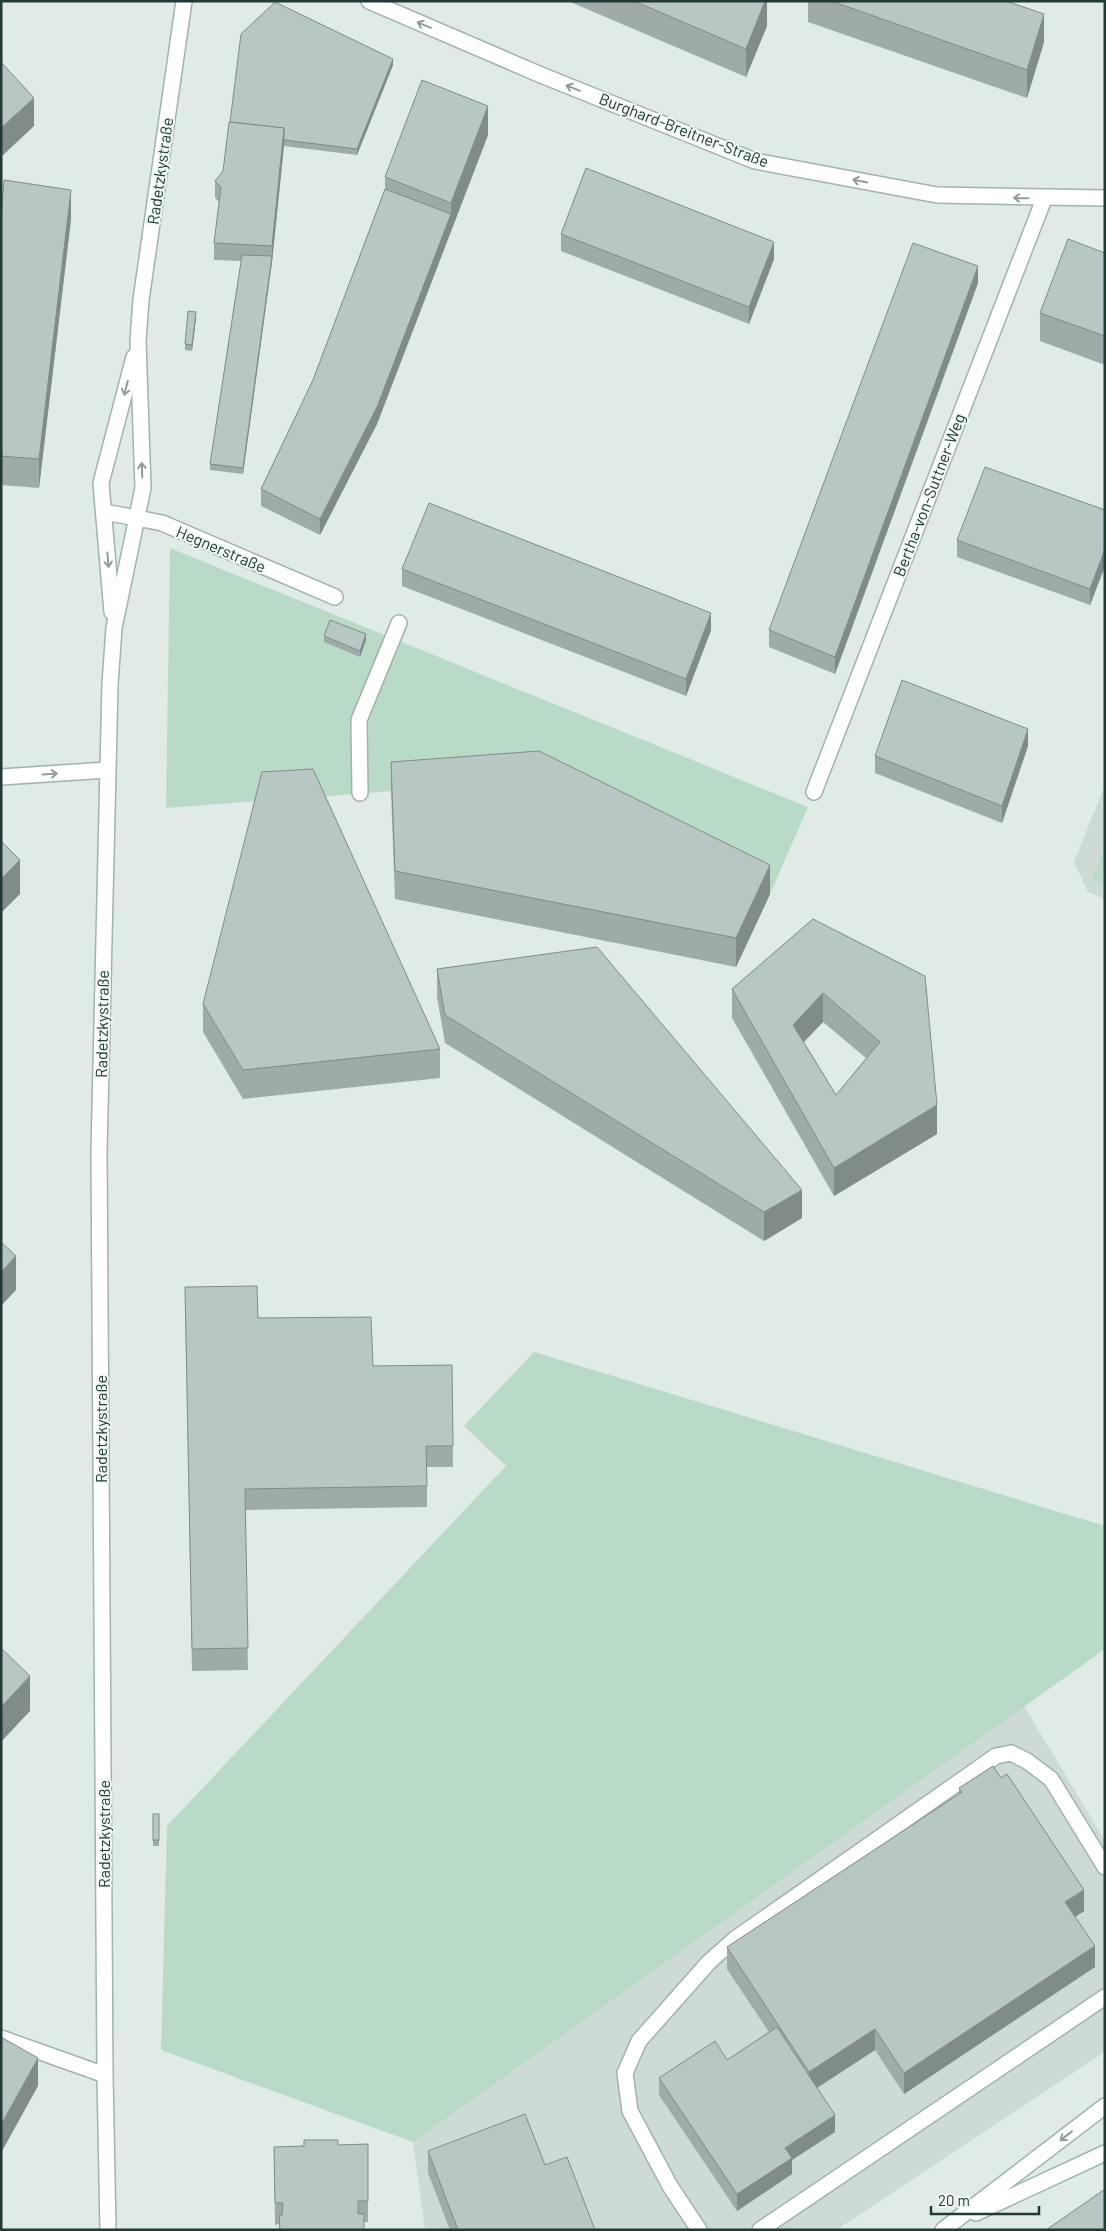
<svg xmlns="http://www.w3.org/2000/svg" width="1106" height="2231" font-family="Barlow,sans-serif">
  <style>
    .built { fill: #cedad6 }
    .green { fill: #b9dac7 }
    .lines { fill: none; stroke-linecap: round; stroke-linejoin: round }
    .service-casing { stroke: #a3b1af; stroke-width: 18 }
    .minor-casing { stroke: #a3b1af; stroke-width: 18 }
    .secondary-casing { stroke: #9fb5b1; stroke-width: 18 }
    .service { stroke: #fff; stroke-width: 15 }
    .minor { stroke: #fff; stroke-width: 15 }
    .secondary { stroke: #fff; stroke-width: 15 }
    .wall { fill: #9eaba8; fill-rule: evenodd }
    .shaded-wall { fill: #818b88 }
    .building { fill: #b8c7c3; stroke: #818b88; fill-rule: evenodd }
    .oneway { stroke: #909c9b }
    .labels { text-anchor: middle; stroke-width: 4; stroke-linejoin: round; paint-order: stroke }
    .street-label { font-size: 16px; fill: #213937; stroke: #f0f7f4 }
  </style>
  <rect width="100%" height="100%" fill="#e0eae7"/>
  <g class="built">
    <path d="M 1105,785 L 1105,899 L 1088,892 L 1074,862 Z"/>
    <path d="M 1024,1706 L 1105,1841 L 1105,2052 L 836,2230 L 425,2230 L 413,2142 Z"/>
  </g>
  <g class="green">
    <path d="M 170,548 L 808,807 L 770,894 L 539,780 L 166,808 Z"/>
    <path d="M 1105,848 L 1105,883 L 1093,879 Z"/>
    <path d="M 534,1352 L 1105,1526 L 1105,1649 L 413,2142 L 161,2050 L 167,1826 L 506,1466 L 464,1426 Z"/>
  </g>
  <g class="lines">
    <defs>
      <g id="service">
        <path d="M 137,518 L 162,523 L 335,597"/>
        <path d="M 360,793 L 359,720 L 399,623"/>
        <path d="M 1,2038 L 105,2075"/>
        <path d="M 699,2230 L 670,2186 L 630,2111 L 625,2073 L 639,2041 L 709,1962 L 735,1939 L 996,1756 L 1011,1753 L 1027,1761 L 1051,1779 L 1105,1867"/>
        <path d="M 760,2230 L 1105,1997"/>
      </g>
      <g id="minor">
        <path d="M 369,1 L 541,75 L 755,161 L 937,195 L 1105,198"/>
        <path d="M 104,512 L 137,518"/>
        <path d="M 112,612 L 101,483 L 134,357"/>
        <path d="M 1,777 L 107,770"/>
        <path d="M 814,792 L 1044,199"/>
        <path d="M 108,2230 L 105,2075 L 99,1152 L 110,684 L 114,628 L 143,488 L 138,341 L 141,300 L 184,1"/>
      </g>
      <g id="secondary">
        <path d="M 976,2213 L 1105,2153"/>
        <path d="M 943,2230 L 1105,2106"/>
      </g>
    </defs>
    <use href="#service" class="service-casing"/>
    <use href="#minor" class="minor-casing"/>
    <use href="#secondary" class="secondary-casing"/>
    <use href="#service" class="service"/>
    <use href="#minor" class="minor"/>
    <use href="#secondary" class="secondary"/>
  </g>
  <g class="wall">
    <path d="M 568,1 L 767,1 L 767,26 L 746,77 Z"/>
    <path d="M 808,1 L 1006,1 L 1044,42 L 1027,98 L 808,22 Z"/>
    <path d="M 393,65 L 357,155 L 284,146 L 272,262 L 243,474 L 210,470 L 210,464 L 241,261 L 214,260 L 214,243 L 219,202 L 215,198 L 215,181 L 223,171 L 230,122 Z"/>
    <path d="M 488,135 L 377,424 L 320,535 L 261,506 L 261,489 L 313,380 L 385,189 L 385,177 Z"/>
    <path d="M 1,219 L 71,219 L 39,488 L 1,485 Z"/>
    <path d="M 561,234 L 774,259 L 749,324 L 561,251 Z"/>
    <path d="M 1105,253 L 1105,365 L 1040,341 L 1040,313 Z"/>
    <path d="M 978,283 L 835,674 L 769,647 L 769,630 Z"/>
    <path d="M 196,318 L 192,351 L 185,350 L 185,344 Z"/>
    <path d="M 1105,510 L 1105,566 L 1090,605 L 957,557 L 957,540 Z"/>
    <path d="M 402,569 L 711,630 L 686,696 L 402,586 Z"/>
    <path d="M 324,636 L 366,640 L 360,657 L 324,642 Z"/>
    <path d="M 1028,746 L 1002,823 L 875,773 L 875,756 Z"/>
    <path d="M 391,762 L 770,894 L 736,967 L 395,899 L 391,791 Z"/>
    <path d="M 813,919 L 937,1134 L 834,1196 L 732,1018 L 732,989 ZM 823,1022 L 866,1058 L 836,1095 L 804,1042 Z"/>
    <path d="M 437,969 L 802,1218 L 764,1241 L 445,1043 L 437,997 Z"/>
    <path d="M 203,1004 L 440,1049 L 440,1078 L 243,1099 L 203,1032 Z"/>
    <path d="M 185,1287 L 373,1366 L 452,1365 L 453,1467 L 427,1467 L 427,1507 L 245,1510 L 248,1670 L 192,1671 Z"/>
    <path d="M 959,1788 L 1084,1911 L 1075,1917 L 1095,1967 L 904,2094 L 875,2050 L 817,2088 L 835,2132 L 792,2160 L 792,2174 L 737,2211 L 659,2095 L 659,2078 L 727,2060 L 769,2032 L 727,1969 L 727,1947 L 959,1794 Z"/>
    <rect x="153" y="1814" width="6" height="32"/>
    <path d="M 368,2144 L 368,2222 L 364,2222 L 364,2230 L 279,2230 L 279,2224 L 275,2225 L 274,2147 Z"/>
    <path d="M 428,2151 L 545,2165 L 595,2230 L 450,2230 L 428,2173 Z"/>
  </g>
  <g class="shaded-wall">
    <path d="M 765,1 L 767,1 L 767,26 L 746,77 L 746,49 Z"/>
    <path d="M 1044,14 L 1044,42 L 1027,98 L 1027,70 Z"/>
    <path d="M 393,59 L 393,65 L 357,155 L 357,149 Z"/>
    <path d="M 34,98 L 34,126 L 1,157 L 1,128 Z"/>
    <path d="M 488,106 L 488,135 L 377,424 L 320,535 L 320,519 L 451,214 L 451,203 Z"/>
    <path d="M 284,128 L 284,145 L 272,262 L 243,474 L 243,468 L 272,256 L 272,246 Z"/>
    <path d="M 71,190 L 71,219 L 39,488 L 39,459 Z"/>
    <path d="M 774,242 L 774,259 L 749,324 L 749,307 Z"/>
    <path d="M 978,266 L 978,283 L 835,674 L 835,657 Z"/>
    <path d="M 196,312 L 196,318 L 192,351 L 192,345 Z"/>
    <path d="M 1105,549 L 1105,566 L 1090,605 L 1090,589 Z"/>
    <path d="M 711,613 L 711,630 L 686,696 L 686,679 Z"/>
    <path d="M 366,634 L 366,640 L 360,657 L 360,651 Z"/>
    <path d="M 1028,729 L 1028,746 L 1002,823 L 1002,806 Z"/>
    <path d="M 20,860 L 20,894 L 1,913 L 1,879 Z"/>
    <path d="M 770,865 L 770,894 L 736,967 L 736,938 Z"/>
    <path d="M 823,993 L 823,1022 L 793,1053 L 793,1025 Z"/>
    <path d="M 937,1105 L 937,1134 L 834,1196 L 834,1168 Z"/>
    <path d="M 802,1190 L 802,1218 L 764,1241 L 764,1212 Z"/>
    <path d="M 16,1256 L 16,1290 L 1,1306 L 1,1272 Z"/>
    <path d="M 30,1676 L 30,1711 L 1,1742 L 1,1707 Z"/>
    <path d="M 1084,1890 L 1084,1911 L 1065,1923 L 1065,1902 Z"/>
    <path d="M 1095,1946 L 1095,1967 L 904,2094 L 904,2073 Z"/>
    <path d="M 875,2029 L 875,2050 L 809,2093 L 809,2072 Z"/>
    <path d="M 38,2058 L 38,2086 L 1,2153 L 1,2125 Z"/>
    <path d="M 835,2115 L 835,2132 L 792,2160 L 792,2174 L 737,2211 L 737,2194 L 785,2148 Z"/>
  </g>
  <g class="building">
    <path d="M 634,1 L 765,1 L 746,49 Z"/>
    <path d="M 831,1 L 1006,1 L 1044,14 L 1027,70 Z"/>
    <path d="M 275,2 L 393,59 L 357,149 L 284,140 L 284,128 L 230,122 L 241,34 Z"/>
    <path d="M 1,62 L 34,98 L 1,128 Z"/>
    <path d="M 422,80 L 488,106 L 451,203 L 385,177 Z"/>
    <path d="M 229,122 L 284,128 L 272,246 L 214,243 L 221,187 L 215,181 L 223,171 Z"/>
    <path d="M 586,168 L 774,242 L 749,307 L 561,234 Z"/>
    <path d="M 4,180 L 71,190 L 39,459 L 1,456 L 1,219 Z"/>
    <path d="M 385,189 L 451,214 L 377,407 L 320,519 L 261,489 L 313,380 Z"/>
    <path d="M 1068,239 L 1105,253 L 1105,336 L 1040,313 Z"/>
    <path d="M 913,243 L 978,266 L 835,657 L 769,630 Z"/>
    <path d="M 242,255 L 272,256 L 243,468 L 210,464 Z"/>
    <path d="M 188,311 L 196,312 L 192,345 L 185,344 Z"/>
    <path d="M 985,467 L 1105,510 L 1105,549 L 1090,589 L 957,540 Z"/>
    <path d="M 429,503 L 711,613 L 686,679 L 402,569 Z"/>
    <path d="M 330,620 L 366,634 L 360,651 L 324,636 Z"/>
    <path d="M 902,680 L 1028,729 L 1002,806 L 875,756 Z"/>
    <path d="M 539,751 L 770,865 L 736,938 L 395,871 L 391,762 Z"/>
    <path d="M 313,769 L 440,1049 L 243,1070 L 203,1004 L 262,772 Z"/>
    <path d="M 1,841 L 20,860 L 1,879 Z"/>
    <path d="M 813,919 L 925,976 L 937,1105 L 834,1168 L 732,989 ZM 823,993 L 880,1042 L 836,1095 L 793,1025 Z"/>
    <path d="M 597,947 L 802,1190 L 764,1212 L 445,1015 L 437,969 Z"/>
    <path d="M 1,1242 L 16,1256 L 1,1272 Z"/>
    <path d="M 257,1286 L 258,1318 L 371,1317 L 373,1366 L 452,1365 L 453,1446 L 426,1446 L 427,1486 L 245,1489 L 248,1648 L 192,1649 L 185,1287 Z"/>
    <path d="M 1,1648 L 30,1676 L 1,1707 Z"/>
    <path d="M 993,1766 L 1001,1778 L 1007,1774 L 1084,1890 L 1065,1902 L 1095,1946 L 904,2073 L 875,2029 L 809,2072 L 727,1947 L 962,1792 L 959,1788 Z"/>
    <rect x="153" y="1814" width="6" height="26"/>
    <path d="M 777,2027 L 835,2115 L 785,2148 L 792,2158 L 737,2194 L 659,2078 L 715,2041 L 727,2060 Z"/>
    <path d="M 1,2037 L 38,2058 L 1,2125 Z"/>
    <path d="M 525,2114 L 545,2165 L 567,2157 L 595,2230 L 458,2230 L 428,2151 Z"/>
    <path d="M 304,2140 L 338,2140 L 338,2145 L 368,2144 L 368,2201 L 358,2201 L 358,2214 L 364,2214 L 364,2230 L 280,2230 L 279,2215 L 282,2215 L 283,2203 L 275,2203 L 274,2147 L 304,2146 Z"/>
    <path d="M 1105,2189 L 1105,2230 L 1046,2230 Z"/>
  </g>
  <defs><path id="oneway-shaft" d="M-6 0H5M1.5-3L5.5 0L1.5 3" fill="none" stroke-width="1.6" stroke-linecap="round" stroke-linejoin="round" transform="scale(1.25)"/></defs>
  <g class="oneway">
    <use href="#oneway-shaft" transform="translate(424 25) rotate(-157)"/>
    <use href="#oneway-shaft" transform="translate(573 88) rotate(-158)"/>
    <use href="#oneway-shaft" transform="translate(860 181) rotate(-169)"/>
    <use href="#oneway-shaft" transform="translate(1021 198) rotate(-179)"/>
    <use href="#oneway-shaft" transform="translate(126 388) rotate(104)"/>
    <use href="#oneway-shaft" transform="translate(142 470) rotate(-92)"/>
    <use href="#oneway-shaft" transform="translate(108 560) rotate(85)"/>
    <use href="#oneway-shaft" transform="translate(50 774) rotate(-4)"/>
    <use href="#oneway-shaft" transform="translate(1066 2136) rotate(142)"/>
  </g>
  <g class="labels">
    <g class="street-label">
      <text transform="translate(684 130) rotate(21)" y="6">Burghard-Breitner-Straße</text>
      <text transform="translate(160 171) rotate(-82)" y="6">Radetzkystraße</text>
      <text transform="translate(929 495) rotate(-69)" y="6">Bertha-von-Suttner-Weg</text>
      <text transform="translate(221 549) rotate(23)" y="6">Hegnerstraße</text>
      <text transform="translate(102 1024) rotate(-89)" y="6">Radetzkystraße</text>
      <text transform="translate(101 1429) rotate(-90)" y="6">Radetzkystraße</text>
      <text transform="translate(104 1834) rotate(-90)" y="6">Radetzkystraße</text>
    </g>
  </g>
  <rect width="1106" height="2231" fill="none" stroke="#213937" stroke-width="5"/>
  <path d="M931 2206v8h108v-8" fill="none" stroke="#213937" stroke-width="2.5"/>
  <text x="938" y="2206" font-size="15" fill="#213937" stroke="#f0f7f4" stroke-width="4" paint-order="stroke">20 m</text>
</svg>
